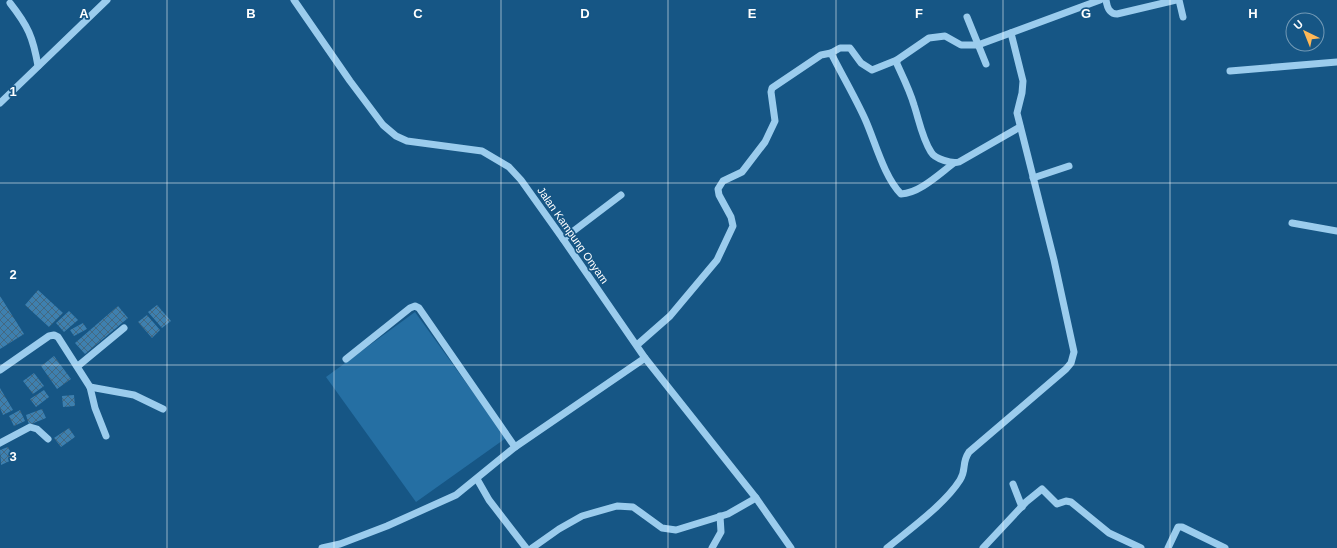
<svg xmlns="http://www.w3.org/2000/svg" width="1337" height="548" font-family="Helvetica,sans-serif">
  <style>
    .grass { fill: #256fa3 }
    .building { fill: url(#building-cross-hatch) }
    .lines { fill: none; stroke-linecap: round; stroke-linejoin: round }
    .minor { stroke: #9bcced; stroke-width: 7 }
    .grid { fill: none; stroke: #fff; stroke-width: 1; stroke-opacity: 0.55 }
    .labels { text-anchor: middle; stroke-width: 3.5; stroke-linejoin: round; paint-order: stroke }
    .street-label { font-size: 11px; fill: #fff; stroke: #165685 }
    .grid-label { font-size: 13px; text-anchor: middle; font-weight: bold; fill: #fff; stroke: #165685; stroke-width: 3.5; stroke-linejoin: round; paint-order: stroke }
  </style>
  <defs>
    <pattern id="building-cross-hatch" width="8" height="8" patternUnits="userSpaceOnUse"><rect width="8" height="8" fill="#3e80af"/><path d="M0 0l8 8M0 8l8-8" fill="none" stroke="#446982"/></pattern>
  </defs>
  <rect width="100%" height="100%" fill="#165685"/>
  <path class="grass" d="M 415,312 L 506,438 L 416,502 L 326,377 Z"/>
  <g class="building">
    <path d="M 38,290 L 63,313 L 49,327 L 25,305 Z"/>
    <path d="M 0,296 L 24,334 L 0,349 Z"/>
    <path d="M 157,305 L 171,321 L 162,328 L 148,312 Z"/>
    <path d="M 118,306 L 128,318 L 85,354 L 75,343 Z"/>
    <path d="M 69,311 L 78,320 L 64,332 L 56,323 Z"/>
    <path d="M 147,315 L 160,330 L 152,338 L 138,322 Z"/>
    <path d="M 83,323 L 87,329 L 74,336 L 70,330 Z"/>
    <path d="M 54,356 L 71,379 L 57,389 L 41,366 Z"/>
    <path d="M 34,373 L 44,386 L 33,394 L 23,381 Z"/>
    <path d="M 0,388 L 13,410 L 3,415 L 0,408 Z"/>
    <path d="M 44,390 L 49,397 L 36,407 L 30,399 Z"/>
    <path d="M 74,395 L 75,406 L 63,407 L 62,396 Z"/>
    <path d="M 42,409 L 46,418 L 29,425 L 26,415 Z"/>
    <path d="M 20,410 L 25,421 L 14,426 L 9,416 Z"/>
    <path d="M 69,428 L 75,437 L 61,447 L 54,438 Z"/>
    <path d="M 8,447 L 14,459 L 1,465 L 0,450 Z"/>
  </g>
  <g class="lines">
    <g class="minor">
      <path d="M 294,0 L 350,81 L 383,125 L 396,136 L 407,141 L 482,151 L 509,167 L 521,180 L 563,239 L 645,358 L 756,498 L 791,548"/>
      <path d="M 1106,0 C 1107,7 1109,14 1117,14 L 1176,0"/>
      <path d="M 1179,0 L 1183,17"/>
      <path d="M 10,3 C 28,26 33,37 38,66"/>
      <path d="M 967,17 L 986,64"/>
      <path d="M 831,53 L 840,48 L 850,48 L 861,63 L 872,70 L 897,60"/>
      <path d="M 1230,71 L 1337,62"/>
      <path d="M 0,103 L 107,0"/>
      <path d="M 1020,127 L 959,162 C 952,164 935,159 931,152 C 922,138 919,120 914,105 C 910,91 903,77 897,64 L 897,60 L 929,38 L 945,36 L 961,45 L 978,45 L 1100,0"/>
      <path d="M 1033,178 L 1069,166"/>
      <path d="M 1292,223 L 1337,231"/>
      <path d="M 563,239 L 621,195"/>
      <path d="M 637,345 L 670,316 L 717,260 L 733,226 L 731,217 L 719,195 L 718,189 L 723,181 L 742,172 L 765,142 L 775,121 L 771,92 L 772,88 L 821,55 L 831,53 C 842,75 855,97 865,119 C 875,141 884,177 901,194 C 920,193 939,174 954,163"/>
      <path d="M 346,359 L 410,308 L 415,306 L 419,308 L 515,447"/>
      <path d="M 78,366 L 124,328"/>
      <path d="M 0,370 L 49,336 L 54,335 L 58,337 L 90,387 L 95,408 L 106,436"/>
      <path d="M 90,387 L 134,395 L 163,409"/>
      <path d="M 0,443 L 30,427 L 37,429 L 48,439"/>
      <path d="M 477,479 L 489,500 L 526,548"/>
      <path d="M 1013,484 L 1022,507"/>
      <path d="M 322,548 L 340,544 L 387,526 L 456,495 L 515,447 L 645,358"/>
      <path d="M 532,548 L 559,529 L 582,516 L 617,506 L 633,507 L 662,528 L 676,530 L 728,514 L 756,498"/>
      <path d="M 712,548 L 721,532 L 720,516"/>
      <path d="M 887,548 C 909,530 945,504 960,480 C 967,469 961,464 969,452 L 1066,369 L 1071,363 L 1074,352 L 1054,260 L 1017,113 L 1022,93 L 1023,81 L 1011,33"/>
      <path d="M 983,548 L 1026,502 L 1042,489 L 1057,504 L 1066,501 L 1071,502 L 1109,533 L 1141,548"/>
      <path d="M 1168,548 L 1178,527 L 1182,527 L 1225,548"/>
    </g>
  </g>
  <path class="grid" d="M 167,0 L 167,548M 334,0 L 334,548M 501,0 L 501,548M 668,0 L 668,548M 836,0 L 836,548M 1003,0 L 1003,548M 1170,0 L 1170,548M 0,183 L 1337,183M 0,365 L 1337,365"/>
  <g class="labels">
    <g class="street-label">
      <text transform="translate(573 235) rotate(55)" y="4">Jalan Kampung Onyam</text>
    </g>
  </g>
  <g class="grid-label">
    <text x="84" y="18">A</text>
    <text x="251" y="18">B</text>
    <text x="418" y="18">C</text>
    <text x="585" y="18">D</text>
    <text x="752" y="18">E</text>
    <text x="919" y="18">F</text>
    <text x="1086" y="18">G</text>
    <text x="1253" y="18">H</text>
    <text x="13" y="96">1</text>
    <text x="13" y="279">2</text>
    <text x="13" y="461">3</text>
  </g>
  <g transform="translate(1305 32) rotate(317)"><circle r="19" fill="#165685" stroke="#739ab6"/>
  <path d="M0-3L7 15L0 10L-7 15Z" fill="#ffb857"/>
  <text y="-6" font-size="11" font-weight="bold" text-anchor="middle" fill="#ffffff">U</text>
  </g>
</svg>
